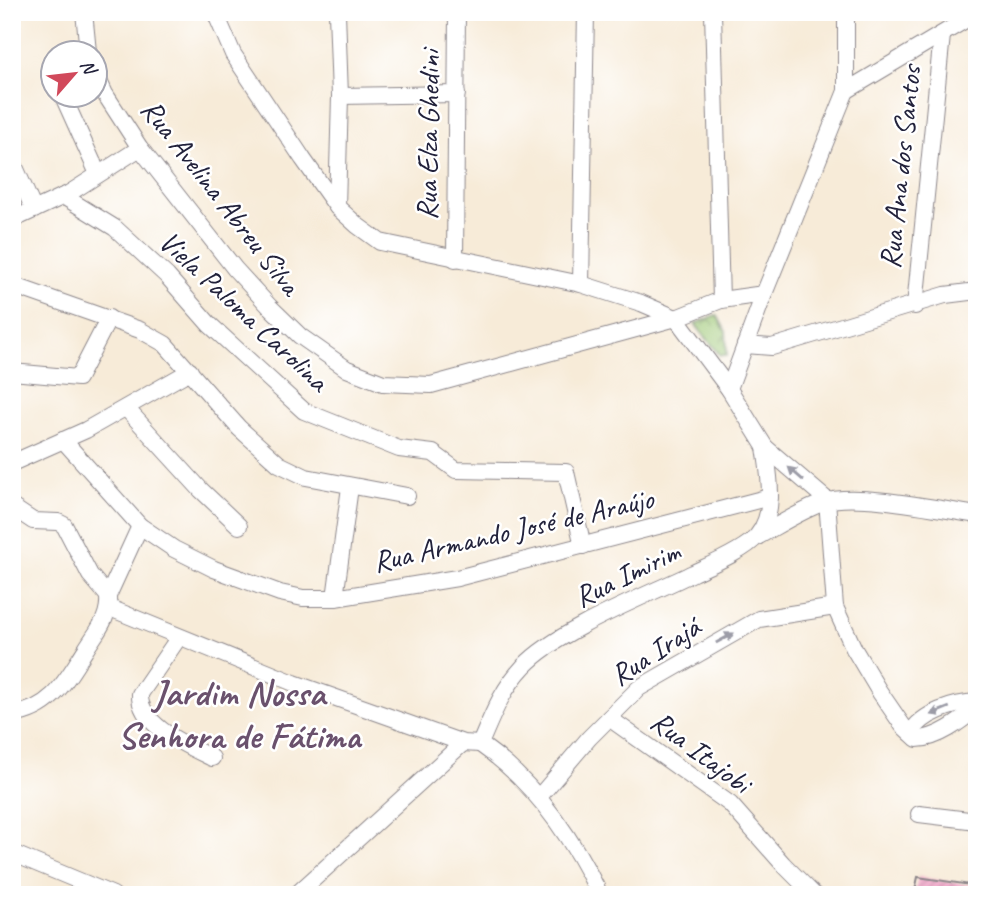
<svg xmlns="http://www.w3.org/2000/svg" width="989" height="907" font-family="Caveat,sans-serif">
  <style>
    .park { fill: url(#park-crowns); stroke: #607457; stroke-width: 2 }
    .building { fill: url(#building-hatch) }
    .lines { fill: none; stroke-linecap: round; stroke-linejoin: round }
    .minor-casing { stroke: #8c868a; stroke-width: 18 }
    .minor { stroke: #fff; stroke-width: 16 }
    .oneway { fill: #9c9ca7 }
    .labels { text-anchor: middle; stroke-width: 5; stroke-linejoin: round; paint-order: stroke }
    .street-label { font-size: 30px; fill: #22223b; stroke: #fff }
    .district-label { font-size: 37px; font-weight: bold; fill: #6a516d; stroke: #fff }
  </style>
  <defs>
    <pattern id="park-crowns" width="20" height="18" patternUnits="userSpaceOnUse" patternTransform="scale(1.75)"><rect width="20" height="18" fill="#9dc773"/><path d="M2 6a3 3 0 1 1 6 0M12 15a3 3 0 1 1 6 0" fill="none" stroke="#80a160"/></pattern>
    <pattern id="building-hatch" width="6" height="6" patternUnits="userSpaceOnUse" patternTransform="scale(1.75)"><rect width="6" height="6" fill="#f1a9c9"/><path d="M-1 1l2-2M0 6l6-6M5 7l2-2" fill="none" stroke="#ce91ae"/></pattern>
  </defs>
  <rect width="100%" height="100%" fill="#fff"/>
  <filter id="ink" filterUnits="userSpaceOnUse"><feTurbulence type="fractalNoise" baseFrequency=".0143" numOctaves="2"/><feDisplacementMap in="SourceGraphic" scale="14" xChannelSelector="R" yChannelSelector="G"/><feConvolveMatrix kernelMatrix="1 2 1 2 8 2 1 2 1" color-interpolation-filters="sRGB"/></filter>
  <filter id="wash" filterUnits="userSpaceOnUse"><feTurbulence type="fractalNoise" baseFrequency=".00686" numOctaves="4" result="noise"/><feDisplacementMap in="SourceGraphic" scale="28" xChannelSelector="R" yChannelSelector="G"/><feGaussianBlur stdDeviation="1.57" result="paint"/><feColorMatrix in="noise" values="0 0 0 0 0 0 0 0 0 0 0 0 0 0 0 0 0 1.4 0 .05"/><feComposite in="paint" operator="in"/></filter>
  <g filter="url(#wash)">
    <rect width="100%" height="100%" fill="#f7ebd8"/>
    <path class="park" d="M 717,315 L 726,332 L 727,355 L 720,355 L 695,324 Z"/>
    <g id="blocks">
      <path class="building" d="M 918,877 L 977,886 L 977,895 L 914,895 Z"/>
    </g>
  </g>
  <g filter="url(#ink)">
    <use href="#blocks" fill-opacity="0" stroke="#8c868a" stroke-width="2"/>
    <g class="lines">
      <defs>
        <g id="minor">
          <path d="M 84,12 L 88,52"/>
          <path d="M 215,12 L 233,54 L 303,159 L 337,207 L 358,226 L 380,242 L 581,284 L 641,303 L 676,318 L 729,389 L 765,447 L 827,500"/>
          <path d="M 337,12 L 340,96 L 337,207"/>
          <path d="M 713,12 L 721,300"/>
          <path d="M 94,70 L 105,94 L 140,148 L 235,269 L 270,307 L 300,336 L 347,369 L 383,383 L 431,385 L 676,318 L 721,300 L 764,294"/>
          <path d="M 846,91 L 977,13"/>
          <path d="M 62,94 L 98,174"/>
          <path d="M 340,96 L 457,94"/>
          <path d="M 12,160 L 34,210"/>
          <path d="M 63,196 L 115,228 L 167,276 L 209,324 L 304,411 L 399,449 L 433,453 L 456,470 L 566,472 L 583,546"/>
          <path d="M 12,220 L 68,194 L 140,148"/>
          <path d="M 455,259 L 457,12"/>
          <path d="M 581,284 L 586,12"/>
          <path d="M 12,285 L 140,330 L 165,344 L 239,428 L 279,464 L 306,477 L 407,496"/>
          <path d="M 915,306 L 942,35"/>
          <path d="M 745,345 L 772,347 L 945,295 L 977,291"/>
          <path d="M 12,372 L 78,378 L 109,318"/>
          <path d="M 729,389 L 764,294 L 846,91 L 846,12"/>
          <path d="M 126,408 L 201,490 L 239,526"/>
          <path d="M 63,440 L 140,526 L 174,549 L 214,569 L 280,593 L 303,598 L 335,598"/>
          <path d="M 12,463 L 86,430 L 190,371"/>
          <path d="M 350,487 L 335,598 L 457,578 L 770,497"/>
          <path d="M 827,500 L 835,607 L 854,649 L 879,691 L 903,726 L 917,739 C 938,739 961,721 977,708"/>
          <path d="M 12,507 L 33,521 L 58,522 L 64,525 L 90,575 L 108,596"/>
          <path d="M 757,537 C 779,525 802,510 825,502 C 853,491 944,510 977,515"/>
          <path d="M 110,608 L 294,683 L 463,743 L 480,744"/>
          <path d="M 179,637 L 140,694 C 138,725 188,746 212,758"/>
          <path d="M 12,715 C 53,709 66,680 86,649 C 97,631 110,618 108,596 L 140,526"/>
          <path d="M 609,718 L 730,804 L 783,864 L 814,895"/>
          <path d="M 911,733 C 922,713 954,703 977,702"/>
          <path d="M 539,797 L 589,738 L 639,688 L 759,619 L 835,607"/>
          <path d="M 919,814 L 977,821"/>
          <path d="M 12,853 L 113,895"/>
          <path d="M 296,895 L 463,743"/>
          <path d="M 600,895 C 572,837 533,781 480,744 C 492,716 502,689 524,666 C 558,630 646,596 693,573 C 710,565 746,550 757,536 C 777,512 769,475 765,447"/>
        </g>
      </defs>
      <use href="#minor" class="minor-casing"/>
      <use href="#minor" class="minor"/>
    </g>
    <defs><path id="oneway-solid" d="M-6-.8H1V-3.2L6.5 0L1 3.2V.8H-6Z" transform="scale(1.75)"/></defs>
    <g class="oneway">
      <use href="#oneway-solid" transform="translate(796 474) rotate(-139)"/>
      <use href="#oneway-solid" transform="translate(725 638) rotate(-29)"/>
      <use href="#oneway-solid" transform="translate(940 711) rotate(158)"/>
    </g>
  </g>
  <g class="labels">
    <g class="street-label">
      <text transform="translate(428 135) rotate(-89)" y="10">Rua Elza Ghedini</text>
      <text transform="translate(900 167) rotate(-84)" y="10">Rua Ana dos Santos</text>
      <text transform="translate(221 197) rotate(52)" y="10">Rua Avelina Abreu Silva</text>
      <text transform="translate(244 311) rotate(43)" y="10">Viela Paloma Carolina</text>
      <text transform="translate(513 530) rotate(-13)" y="10">Rua Armando José de Araújo</text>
      <text transform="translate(627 574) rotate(-26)" y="10">Rua Imirim</text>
      <text transform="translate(655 651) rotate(-33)" y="10">Rua Irajá</text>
      <text transform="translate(701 752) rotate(37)" y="10">Rua Itajobi</text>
    </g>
    <g class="district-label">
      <text x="239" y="705">Jardim Nossa<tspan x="239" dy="43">Senhora de Fátima</tspan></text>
    </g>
  </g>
  <rect width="989" height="907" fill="none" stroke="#fff" stroke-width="42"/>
  <g transform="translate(74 74) rotate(62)"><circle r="33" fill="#ffffff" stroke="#a7a7b1" stroke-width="2"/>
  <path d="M0-5L12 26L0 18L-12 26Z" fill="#d1495b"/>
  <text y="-10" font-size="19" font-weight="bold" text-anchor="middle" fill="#22223b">N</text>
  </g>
</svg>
